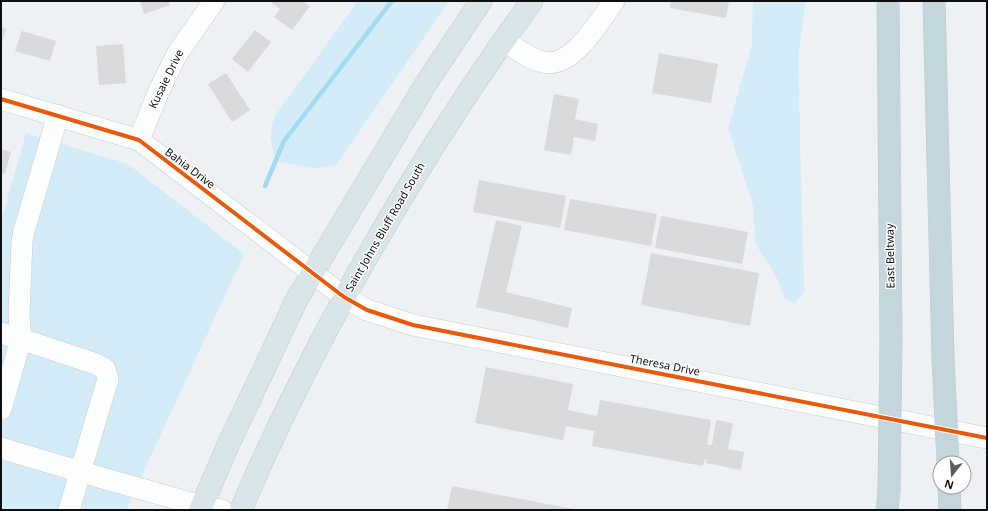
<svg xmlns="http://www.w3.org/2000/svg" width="988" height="511" font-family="'Noto Sans',sans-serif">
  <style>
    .green { fill: #d4ecf7 }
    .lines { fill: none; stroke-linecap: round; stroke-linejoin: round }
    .stream { stroke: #a3dbf2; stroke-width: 4.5 }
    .building { fill: #d8dadc }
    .minor-casing { stroke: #cacdce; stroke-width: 22 }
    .major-casing { stroke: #c8cacb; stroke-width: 23 }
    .highway-casing { stroke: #c8cacb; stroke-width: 23 }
    .minor { stroke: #fcfdfd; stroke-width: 21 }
    .major { stroke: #d9e5e9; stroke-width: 22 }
    .highway { stroke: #c2d6dc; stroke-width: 22 }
    .highway-bridge-casing { stroke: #c8cacb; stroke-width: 23; stroke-linecap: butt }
    .highway-bridge { stroke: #c2d6dc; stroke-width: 22 }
    .cycleway-casing { stroke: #fff; stroke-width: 6 }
    .cycleway { stroke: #e8590c; stroke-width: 4 }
    .labels { text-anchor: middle; stroke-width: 3; stroke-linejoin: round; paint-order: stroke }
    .street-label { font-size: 11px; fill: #0c0e0f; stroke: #fff }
  </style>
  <rect width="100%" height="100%" fill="#eef1f3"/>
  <g class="green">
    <path d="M 358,1 L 449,1 L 336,165 L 316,168 L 276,162 L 270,137 L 274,117 Z"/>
    <path d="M 753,1 L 806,1 L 798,56 L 804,292 L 795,304 L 785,299 L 778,280 L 755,243 L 753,205 L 728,128 L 752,44 Z"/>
    <path d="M 26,133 L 128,164 L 244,254 L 126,510 L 1,510 L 1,218 L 2,218 Z"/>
  </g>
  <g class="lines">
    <path class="stream" d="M 265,186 L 284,141 L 392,1"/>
  </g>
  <g class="building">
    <path d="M 140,1 L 168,1 L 170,5 L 144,14 Z"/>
    <path d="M 274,1 L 302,1 L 310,6 L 292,30 L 274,17 L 280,9 L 272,3 Z"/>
    <path d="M 671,1 L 729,1 L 726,18 L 670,8 Z"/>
    <path d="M 1,28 L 6,29 L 1,45 Z"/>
    <path d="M 255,30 L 271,42 L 248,72 L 232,59 Z"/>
    <path d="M 22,31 L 56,41 L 50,61 L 15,51 Z"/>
    <path d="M 123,44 L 126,83 L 99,85 L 96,46 Z"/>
    <path d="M 659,53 L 718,64 L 711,103 L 652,93 Z"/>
    <path d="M 226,73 L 250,110 L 232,122 L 208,84 Z"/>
    <path d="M 554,94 L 579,99 L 575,119 L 598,124 L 595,141 L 574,137 L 571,155 L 544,150 Z"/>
    <path d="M 1,149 L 11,152 L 5,174 L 1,173 Z"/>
    <path d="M 479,180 L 566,196 L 560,228 L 473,212 Z"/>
    <path d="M 570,199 L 657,214 L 651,246 L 564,230 Z"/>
    <path d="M 661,216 L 748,232 L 742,264 L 655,248 Z"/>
    <path d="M 496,220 L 522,226 L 506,292 L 572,308 L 568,328 L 476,307 Z"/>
    <path d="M 651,253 L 759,273 L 750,326 L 641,305 Z"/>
    <path d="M 486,367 L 573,384 L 568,410 L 597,416 L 600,400 L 711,420 L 707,445 L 712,445 L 716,420 L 733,423 L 728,449 L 744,452 L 741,470 L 706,463 L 707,459 L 705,459 L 703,466 L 592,446 L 594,431 L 566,426 L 563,440 L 475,423 Z"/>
    <path d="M 452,486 L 574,509 L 574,510 L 447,510 Z"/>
  </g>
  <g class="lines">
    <defs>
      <g id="minor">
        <path d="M 504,40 C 516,48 528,59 543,62 C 573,69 599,21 614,1"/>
        <path d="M 1,99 L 139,140 L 344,297 L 367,310 L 413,325 L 987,438"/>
        <path d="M 58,115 L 24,231 L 22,241 L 19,315 L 21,339 L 96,364 L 105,369 L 108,379 L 69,510"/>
        <path d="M 139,140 L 158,93 L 177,54 L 214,1"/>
        <path d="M 1,333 L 21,339 L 1,409"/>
        <path d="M 1,448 L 81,472 L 202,506 L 222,510"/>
      </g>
      <g id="major">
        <path d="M 200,510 L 229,443 L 297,299 L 427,82 L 481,1"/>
        <path d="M 241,510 C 267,447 298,385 330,324 C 390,212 457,104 532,1"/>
      </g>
      <g id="highway">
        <path d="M 888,1 L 891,341"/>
        <path d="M 934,1 L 943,358"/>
        <path d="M 949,487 L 950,510"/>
        <path d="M 887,510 L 889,491"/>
      </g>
    </defs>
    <use href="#minor" class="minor-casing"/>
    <use href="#major" class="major-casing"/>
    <use href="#highway" class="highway-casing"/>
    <use href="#minor" class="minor"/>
    <use href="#major" class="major"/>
    <use href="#highway" class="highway"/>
    <defs>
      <g id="highway-bridge">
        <path d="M 943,358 L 948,463"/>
        <path d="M 889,491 L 891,341"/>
      </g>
    </defs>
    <use href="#highway-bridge" class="highway-bridge-casing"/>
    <use href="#highway-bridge" class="highway-bridge"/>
    <defs>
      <path id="cycleway" d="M 1,99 L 139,140 L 344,297 L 367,310 L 413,325 L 987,438"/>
    </defs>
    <use href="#cycleway" class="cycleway-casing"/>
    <use href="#cycleway" class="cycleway"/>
  </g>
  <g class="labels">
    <g class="street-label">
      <text transform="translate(166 79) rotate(-64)" y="4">Kusaie Drive</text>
      <text transform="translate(190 168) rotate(37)" y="4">Bahia Drive</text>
      <text transform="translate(385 227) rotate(-60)" y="4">Saint Johns Bluff Road South</text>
      <text transform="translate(890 256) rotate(-91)" y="4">East Beltway</text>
      <text transform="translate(665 365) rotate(11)" y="4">Theresa Drive</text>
    </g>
  </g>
  <rect width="988" height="511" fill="none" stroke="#0c0e0f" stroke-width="4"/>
  <g transform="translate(952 475) rotate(197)"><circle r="19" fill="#ffffff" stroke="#9e9f9f"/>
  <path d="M0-3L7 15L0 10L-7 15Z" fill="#5b5d5f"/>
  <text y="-6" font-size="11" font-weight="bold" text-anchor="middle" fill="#0c0e0f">N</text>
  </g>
</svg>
